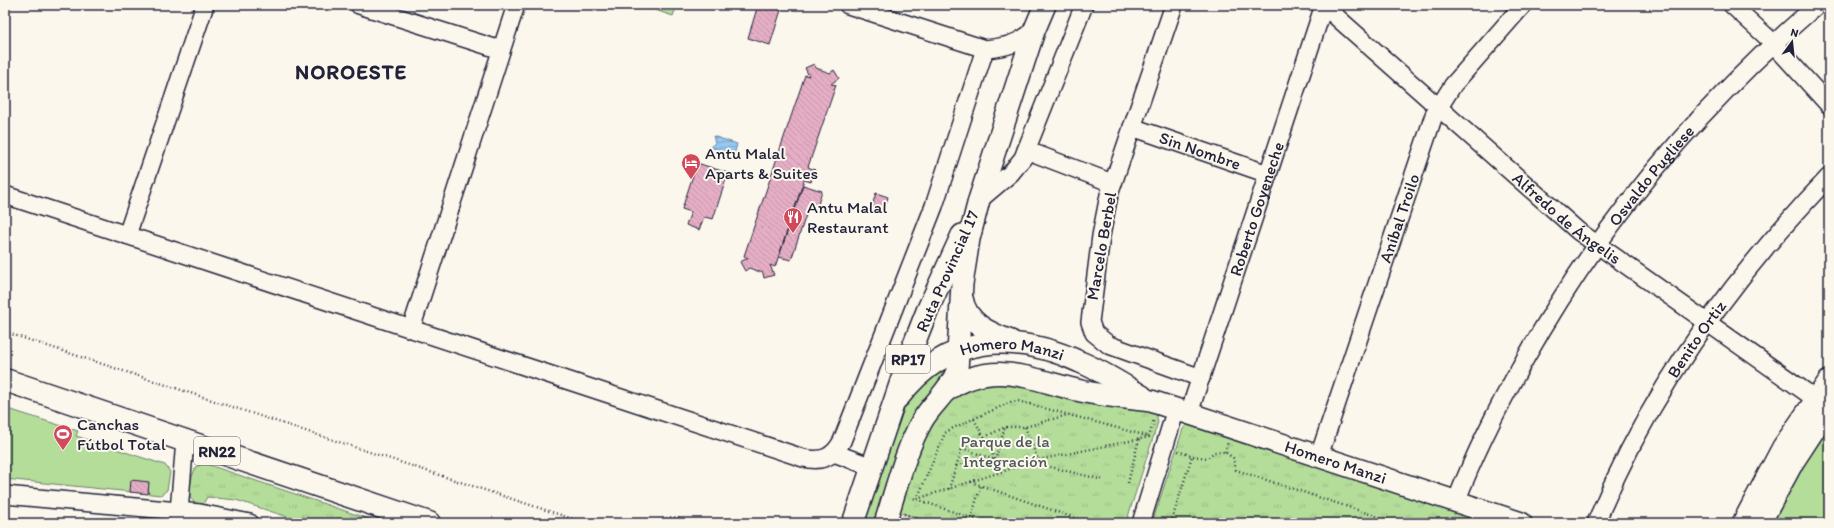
<svg xmlns="http://www.w3.org/2000/svg" width="1834" height="528" font-family="Itim,sans-serif">
  <style>
    .built { fill: #f4e1e0 }
    .grass { fill: #b4dd9a; stroke: #6b806a }
    .park { fill: url(#park-tufts); stroke: #6b806a }
    .water { fill: url(#water-rules); stroke: #6686a8 }
    .building { fill: url(#building-back-hatch); stroke: #22223b }
    .lines { fill: none; stroke-linecap: round; stroke-linejoin: round }
    .minor-casing { stroke: #22223b; stroke-width: 20 }
    .major-casing { stroke: #22223b; stroke-width: 24 }
    .highway-casing { stroke: #22223b; stroke-width: 25 }
    .path { stroke: #22223b; stroke-width: 2.5; stroke-dasharray: 1 3; stroke-linecap: butt }
    .minor { stroke: #fbf7ec; stroke-width: 17 }
    .major { stroke: #fbf7ec; stroke-width: 21 }
    .highway { stroke: #fbf7ec; stroke-width: 22 }
    .labels { text-anchor: middle; stroke-width: 4; stroke-linejoin: round; paint-order: stroke }
    .shield { fill: #fbf7ec; stroke: #636270; stroke-width: 1 }
    .shield-label { font-size: 16px; font-weight: bold; fill: #22223b }
    .street-label { font-size: 17px; fill: #22223b; stroke: #fbf7ec }
    .poi-label { font-size: 17px; fill: #22223b; stroke: #fbf7ec; text-anchor: start }
    .park-label { font-size: 17px; fill: #4e5a58; stroke: #fbf7ec }
    .district-label { font-size: 21px; font-weight: bold; letter-spacing: 1px; fill: #22223b; stroke: #fbf7ec }
  </style>
  <defs>
    <pattern id="park-tufts" width="24" height="20" patternUnits="userSpaceOnUse"><rect width="24" height="20" fill="#b4dd9a"/><path d="M3 7l-1-3M5 7V3M7 7l1-3M15 17l-1-3M17 17v-4M19 17l1-3" fill="none" stroke="#9abd86"/></pattern>
    <pattern id="water-rules" width="6" height="5" patternUnits="userSpaceOnUse"><rect width="6" height="5" fill="#94c8f1"/><path d="M0 2.5h6" fill="none" stroke="#7facd0"/></pattern>
    <pattern id="building-back-hatch" width="6" height="6" patternUnits="userSpaceOnUse"><rect width="6" height="6" fill="#e5aec4"/><path d="M-1 5l2 2M0 0l6 6M5-1l2 2" fill="none" stroke="#c495a9"/></pattern>
  </defs>
  <rect width="100%" height="100%" fill="#fbf7ec"/>
  <filter id="ink" filterUnits="userSpaceOnUse"><feTurbulence type="fractalNoise" baseFrequency=".025" numOctaves="2"/><feDisplacementMap in="SourceGraphic" scale="8" xChannelSelector="R" yChannelSelector="G"/><feConvolveMatrix kernelMatrix="1 2 1 2 8 2 1 2 1" color-interpolation-filters="sRGB"/></filter>
  <g filter="url(#ink)">
    <path class="built" d="M 895,511 L 932,523 L 891,523 Z"/>
    <g class="grass">
      <path d="M 640,5 L 677,5 L 673,16 Z"/>
      <path d="M 952,359 L 878,523 L 860,523 L 901,409 L 915,390 Z"/>
      <path d="M 5,408 L 78,431 L 76,436 L 165,465 L 170,472 L 167,490 L 161,495 L 5,479 Z"/>
      <path d="M 1829,422 L 1829,523 L 1771,523 L 1789,488 Z"/>
    </g>
    <g class="park">
      <path d="M 988,380 L 1111,399 L 1156,413 L 1158,422 L 1126,523 L 932,523 L 895,511 L 917,445 L 942,403 Z"/>
      <path d="M 1187,424 L 1494,523 L 1152,523 L 1183,429 Z"/>
      <path d="M 206,464 L 209,465 L 381,523 L 306,523 L 236,500 L 207,497 L 203,504 C 198,504 194,503 191,499 C 187,494 192,470 198,465 Z"/>
    </g>
    <path class="water" d="M 713,136 L 737,144 L 734,155 L 710,147 L 715,143 Z"/>
    <g class="building">
      <path d="M 758,5 L 765,5 L 781,10 L 770,45 L 748,38 Z"/>
      <path d="M 814,64 L 816,68 L 830,73 L 834,70 L 839,78 L 831,84 L 836,85 L 808,167 L 815,170 L 811,182 L 804,180 L 775,267 L 770,265 L 774,275 L 764,278 L 763,273 L 749,268 L 745,271 L 740,262 L 748,258 L 744,256 L 805,75 L 809,76 L 805,68 Z"/>
      <path d="M 697,163 L 728,173 L 713,219 L 704,217 L 699,230 L 686,225 L 691,212 L 682,209 Z"/>
      <path d="M 803,185 L 822,191 L 816,211 L 808,209 L 791,260 L 779,257 Z"/>
      <path d="M 876,193 L 888,197 L 884,210 L 872,206 Z"/>
      <path d="M 131,480 L 149,482 L 148,494 L 130,492 Z"/>
    </g>
    <g class="lines">
      <defs>
        <g id="minor">
          <path d="M 359,5 L 501,50"/>
          <path d="M 848,5 L 985,49 C 1007,47 1017,44 1034,31"/>
          <path d="M 1174,5 L 1109,195 L 1101,236 L 1090,322 L 1094,333 L 1109,345 L 1201,378"/>
          <path id="s1" d="M 1323,5 L 1578,231 L 1827,407"/>
          <path d="M 1732,5 L 1768,38 L 1829,105"/>
          <path id="s2" d="M 1132,127 L 1268,174"/>
          <path d="M 1026,150 L 1112,183"/>
          <path d="M 5,195 L 803,458 C 822,462 833,458 842,441 L 934,206 L 985,49"/>
          <path d="M 979,200 L 1011,173 L 1023,158 L 1084,5"/>
          <path d="M 127,235 L 205,5"/>
          <path d="M 411,329 L 516,5"/>
          <path id="s3" d="M 1189,413 L 1324,5"/>
          <path d="M 834,453 L 872,467"/>
          <path id="s4" d="M 1319,456 L 1434,115 L 1453,85 L 1523,5"/>
          <path d="M 5,495 L 200,513 L 250,523"/>
          <path id="s5" d="M 1456,502 C 1475,452 1499,405 1525,359 C 1602,222 1698,107 1817,5"/>
          <path d="M 178,523 L 185,441"/>
          <path d="M 1141,523 L 1176,409"/>
          <path id="s6" d="M 1596,523 C 1648,393 1732,278 1829,177"/>
        </g>
        <g id="major">
          <path d="M 962,298 C 966,323 989,333 1011,341"/>
          <path id="s7" d="M 946,391 C 993,358 1032,380 1081,391 C 1104,396 1128,398 1151,401 L 1521,523"/>
          <path id="s8" d="M 899,397 C 946,335 1013,331 1080,362 C 1102,371 1122,384 1142,396"/>
          <path d="M 853,523 L 912,349 L 927,311 L 962,235"/>
          <path d="M 885,523 C 896,490 905,451 922,421 C 932,403 950,391 957,371 L 962,284 L 969,239 L 979,200 L 1034,31 L 1045,5"/>
          <path d="M 1743,523 L 1783,447 L 1829,381"/>
          <path d="M 1760,523 L 1793,462 L 1829,407"/>
        </g>
        <path id="highway" d="M 5,380 L 429,523"/>
      </defs>
      <use href="#minor" class="minor-casing"/>
      <use href="#major" class="major-casing"/>
      <use href="#highway" class="highway-casing"/>
      <g class="path">
        <path d="M 5,332 L 585,523"/>
        <path d="M 974,419 L 1001,471"/>
        <path d="M 1025,427 L 1038,460"/>
        <path d="M 962,448 L 995,460"/>
        <path d="M 1178,451 L 1192,456 L 1208,458 L 1214,452 L 1225,452 L 1233,458 L 1236,470 L 1397,523"/>
        <path d="M 1225,452 L 1228,442"/>
        <path d="M 995,460 L 1005,427"/>
        <path d="M 1031,462 L 1103,480"/>
        <path d="M 956,466 L 995,460"/>
        <path d="M 971,482 L 1089,523"/>
        <path d="M 1128,483 L 1139,439"/>
        <path d="M 949,489 L 962,448 L 1005,427 L 1025,427 L 1067,415"/>
        <path d="M 910,497 L 986,523"/>
        <path d="M 917,499 L 1038,460 L 1149,437 L 1154,419"/>
        <path d="M 917,499 L 945,433 L 951,429 L 1011,402 L 1018,401 L 1147,436"/>
        <path d="M 904,514 L 932,523"/>
        <path d="M 971,518 L 981,485"/>
        <path d="M 651,523 L 672,517 L 695,523"/>
        <path d="M 1171,523 L 1192,456"/>
      </g>
      <use href="#minor" class="minor"/>
      <use href="#major" class="major"/>
      <use href="#highway" class="highway"/>
    </g>
  </g>
  <defs>
    <symbol id="hotel-pin" viewBox="-11 -11 22 30"><path d="M0 17L-7.5 6A9.5 9.5 0 1 1 7.5 6Z" fill="#d1495b" stroke="#fbf7ec"/><path d="M-6-4.5h1.5V1H6V5H4.5V3h-9V5H-6ZM-4 0a1.8 1.8 0 1 1 3.6 0ZM.5 0V-2.5h3Q6-2.5 6 0Z" fill="#fff"/></symbol>
    <symbol id="restaurant-pin" viewBox="-11 -11 22 30"><path d="M0 17L-7.5 6A9.5 9.5 0 1 1 7.5 6Z" fill="#d1495b" stroke="#fbf7ec"/><path d="M-5-6h1v4h1v-4h1v4h1v-4h1v5L-1.5 .5V6h-2V.5L-5-1ZM5-6V6H3V1.5H1.5Q1.5-4 5-6Z" fill="#fff"/></symbol>
    <symbol id="stadium-pin" viewBox="-11 -11 22 30"><path d="M0 17L-7.5 6A9.5 9.5 0 1 1 7.5 6Z" fill="#d1495b" stroke="#fbf7ec"/><path d="M0-5a6.5 5 0 1 0 0 10a6.5 5 0 1 0 0-10ZM-3.5-1.8h7v3.6h-7Z" fill="#fff"/></symbol>
  </defs>
  <g fill-rule="evenodd">
    <use href="#hotel-pin" x="680" y="152" width="22" height="30"/>
    <use href="#restaurant-pin" x="782" y="206" width="22" height="30"/>
    <use href="#stadium-pin" x="52" y="423" width="22" height="30"/>
  </g>
  <g class="labels">
    <g class="shield">
      <rect x="886" y="345" width="44" height="28" rx="3"/>
      <rect x="194" y="437" width="46" height="28" rx="3"/>
    </g>
    <g class="shield-label">
      <text x="908" y="365">RP17</text>
      <text x="217" y="457">RN22</text>
    </g>
    <g class="street-label">
      <text dy="6" stroke="none"><textPath href="#s2" startOffset="72">Sin Nombre</textPath></text>
      <text dy="6" stroke="none"><textPath href="#s5" startOffset="382">Osvaldo Pugliese</textPath></text>
      <text dy="6" stroke="none"><textPath href="#s3" startOffset="215">Roberto Goyeneche</textPath></text>
      <text dy="6" stroke="none"><textPath href="#s4" startOffset="251">Aníbal Troilo</textPath></text>
      <text dy="6" stroke="none"><textPath href="#s1" startOffset="324">Alfredo de Ángelis</textPath></text>
      <text transform="translate(1101 246) rotate(-80)" y="6">Marcelo Berbel</text>
      <text transform="translate(947 271) rotate(-66)" y="6">Ruta Provincial 17</text>
      <text dy="6" stroke="none"><textPath href="#s6" startOffset="210">Benito Ortiz</textPath></text>
      <text dy="6" stroke="none"><textPath href="#s8" startOffset="131">Homero Manzi</textPath></text>
      <text dy="6" stroke="none"><textPath href="#s7" startOffset="406">Homero Manzi</textPath></text>
    </g>
    <g class="poi-label">
      <text x="705" y="159">Antu Malal<tspan x="705" dy="20">Aparts &amp; Suites</tspan></text>
      <text x="807" y="213">Antu Malal<tspan x="807" dy="20">Restaurant</tspan></text>
      <text x="77" y="430">Canchas<tspan x="77" dy="20">Fútbol Total</tspan></text>
    </g>
    <g class="park-label">
      <text x="1005" y="447">Parque de la<tspan x="1005" dy="20">Integración</tspan></text>
    </g>
    <g class="district-label">
      <text x="351" y="79">NOROESTE</text>
    </g>
  </g>
  <rect width="1834" height="528" fill="none" stroke="#fbf7ec" stroke-width="20"/>
  <rect x="10" y="10" width="1814" height="508" fill="none" stroke="#22223b" stroke-width="1.5" filter="url(#ink)"/>
  <g transform="translate(1792 42) rotate(15)" stroke="#fbf7ec" stroke-width="3" paint-order="stroke">
  <path d="M0-3L7 15L0 10L-7 15Z" fill="#22223b"/>
  <text y="-6" font-size="11" font-weight="bold" text-anchor="middle" fill="#22223b">N</text>
  </g>
</svg>
